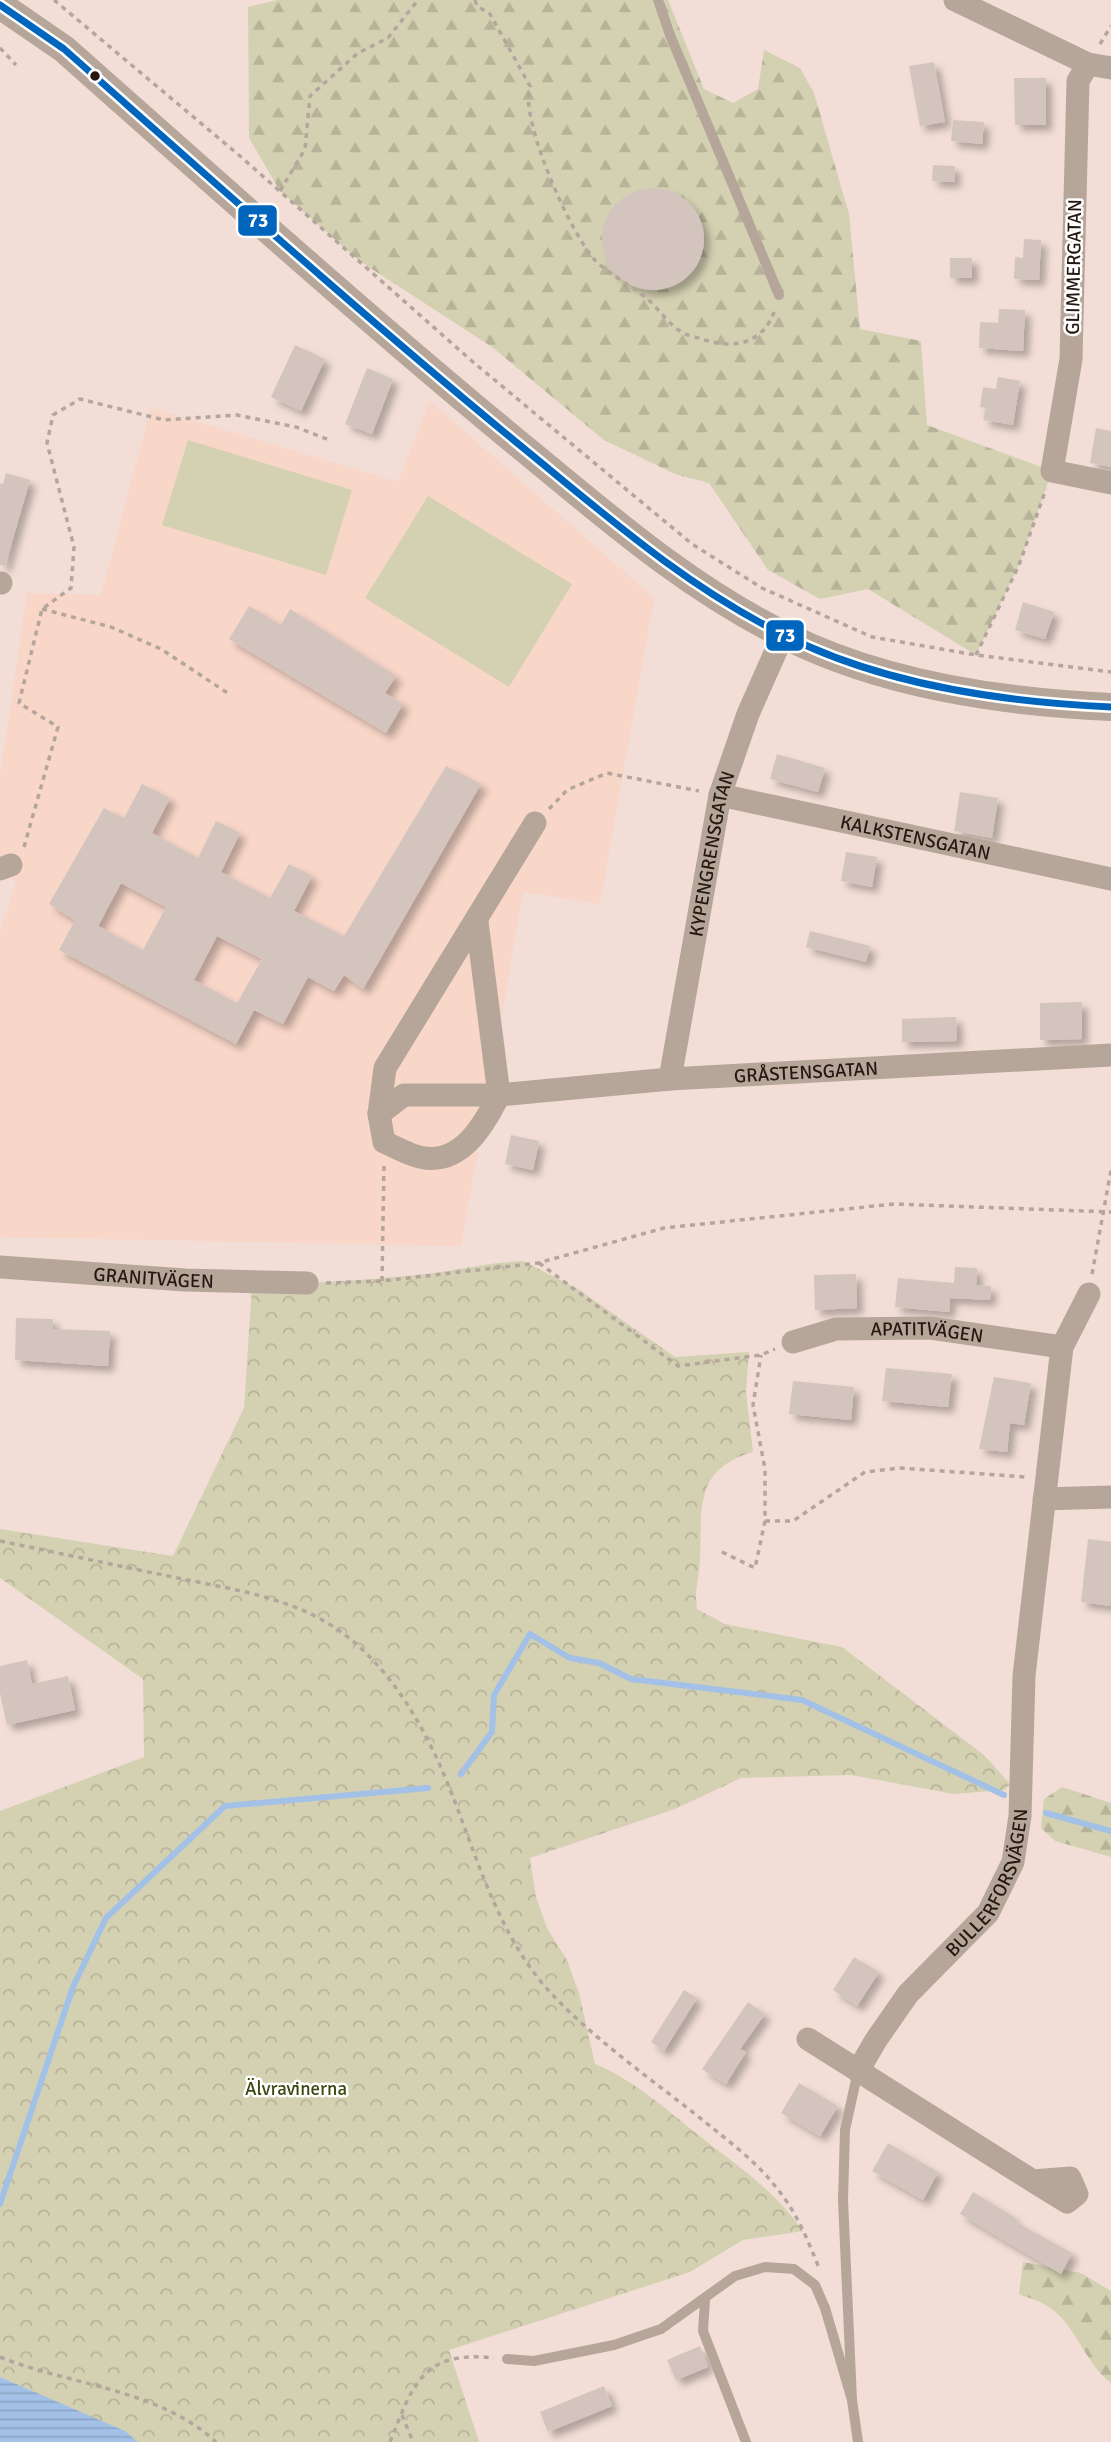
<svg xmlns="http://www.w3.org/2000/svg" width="1111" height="2442" font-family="Signika,sans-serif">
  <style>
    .built { fill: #f8d6c8 }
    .forest { fill: url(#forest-firs) }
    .park { fill: url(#park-crowns) }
    .pitch { fill: #d4d1b3 }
    .water { fill: url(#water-rules) }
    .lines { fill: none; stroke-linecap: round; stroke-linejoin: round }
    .stream { stroke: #a3c1e7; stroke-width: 6 }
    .building { fill: #d4c4be; fill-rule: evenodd; filter: url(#shadow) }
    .path { stroke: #b4a69c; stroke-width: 3.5; stroke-dasharray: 5 5; stroke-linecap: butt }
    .service { stroke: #b6a69a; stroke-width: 10 }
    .minor { stroke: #b6a69a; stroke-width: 23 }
    .tertiary { stroke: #b6a69a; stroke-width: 28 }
    .bus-1-casing { stroke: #fff; stroke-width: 12 }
    .bus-1 { stroke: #0065bd; stroke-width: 7 }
    .bus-dot { fill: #251813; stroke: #fff; stroke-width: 2.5 }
    .labels { text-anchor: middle; stroke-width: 5; stroke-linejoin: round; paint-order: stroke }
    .street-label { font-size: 19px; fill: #251813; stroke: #fff }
    .park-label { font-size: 19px; fill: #3d4811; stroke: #fff }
    .line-badge { stroke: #fff; stroke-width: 2.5 }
    .badge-label { font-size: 19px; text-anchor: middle; font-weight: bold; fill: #fff }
  </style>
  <defs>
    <pattern id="forest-firs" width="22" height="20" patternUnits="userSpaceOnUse" patternTransform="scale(1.75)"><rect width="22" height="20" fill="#d4d1b3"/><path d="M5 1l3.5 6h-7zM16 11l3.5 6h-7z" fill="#b6b399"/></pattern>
    <pattern id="park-crowns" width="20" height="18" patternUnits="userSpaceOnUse" patternTransform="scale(1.75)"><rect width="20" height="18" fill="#d4d1b3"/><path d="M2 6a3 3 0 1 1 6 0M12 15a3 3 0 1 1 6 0" fill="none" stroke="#b6b399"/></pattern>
    <pattern id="water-rules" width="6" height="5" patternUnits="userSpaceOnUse" patternTransform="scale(1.75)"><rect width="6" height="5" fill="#a3c1e7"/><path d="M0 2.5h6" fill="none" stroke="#8ca5c5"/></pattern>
    <filter id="shadow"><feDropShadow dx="6" dy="6" stdDeviation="3.5" flood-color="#0004"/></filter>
  </defs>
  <rect width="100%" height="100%" fill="#f2ded6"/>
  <path class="built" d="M 430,401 L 654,598 L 600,904 L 523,892 L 461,1246 L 0,1237 L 0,931 L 16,883 L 0,863 L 0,778 L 27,593 L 101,595 L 151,408 L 398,482 Z"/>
  <g class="forest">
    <path d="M 278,0 L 668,0 L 704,89 L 733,103 L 758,89 L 764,50 L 800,68 L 814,93 L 849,214 L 860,329 L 921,341 L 927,425 L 1052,471 L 1019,565 L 976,655 L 868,589 L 820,599 L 768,570 L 709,483 L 675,474 L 604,440 L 492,347 L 358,260 L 280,191 L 249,138 L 248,7 Z"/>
    <path d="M 1062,1787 L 1111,1803 L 1111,1857 L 1055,1841 L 1041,1828 L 1044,1799 Z"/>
    <path d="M 1023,2262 L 1081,2273 L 1111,2291 L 1111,2383 C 1085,2364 1077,2326 1049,2307 C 1041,2301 1028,2298 1019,2294 Z"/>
  </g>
  <path class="park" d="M 523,1261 L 578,1289 L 675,1357 L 749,1352 L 746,1392 L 753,1452 C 693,1469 702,1510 700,1561 C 699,1580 694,1588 697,1609 L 725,1624 L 842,1647 L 984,1755 L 1010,1784 L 1005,1790 L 954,1794 L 851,1775 L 741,1778 L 675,1809 L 530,1858 L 536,1897 L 547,1928 L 567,1960 L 579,1993 L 595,2064 C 633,2080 660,2104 692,2130 C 733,2163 773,2188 803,2231 L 743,2240 L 690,2272 L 449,2350 L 479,2442 L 57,2442 L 0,2425 L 0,1811 L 144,1757 L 143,1679 L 0,1578 L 0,1529 L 173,1556 L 244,1408 L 252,1284 C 311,1284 368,1280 426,1274 C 459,1270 490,1262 523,1261 Z"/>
  <g class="pitch">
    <path d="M 188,440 L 352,490 L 326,575 L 162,525 Z"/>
    <path d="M 428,496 L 572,584 L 509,687 L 365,598 Z"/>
  </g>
  <path class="water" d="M 0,2377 L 125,2431 L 138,2442 L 0,2442 Z"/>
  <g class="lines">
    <g class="stream">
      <path d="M 461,1774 L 492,1732 L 494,1695 L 530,1634 L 570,1658 L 599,1663 L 631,1679 L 802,1700 L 1004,1795"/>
      <path d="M 1046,1813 L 1111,1831"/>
      <path d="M 0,2204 L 73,1987 L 106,1918 L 225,1806 L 428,1788"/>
    </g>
  </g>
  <g class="building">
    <path d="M 934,62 L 945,122 L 920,126 L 909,66 Z"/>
    <path d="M 1014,78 L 1046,78 L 1046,125 L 1015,125 Z"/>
    <path d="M 953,120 L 984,122 L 982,144 L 951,141 Z"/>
    <path d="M 933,165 L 955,166 L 954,182 L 932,181 Z"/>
    <circle cx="653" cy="239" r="51"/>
    <path d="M 1024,239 L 1041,240 L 1039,280 L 1014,279 L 1015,257 L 1023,258 Z"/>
    <rect x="950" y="258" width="22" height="20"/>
    <path d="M 999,309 L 1025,310 L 1023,351 L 979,348 L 980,322 L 998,323 Z"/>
    <path d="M 295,345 L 325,359 L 301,411 L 271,397 Z"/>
    <path d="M 367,368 L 393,379 L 372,434 L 345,424 Z"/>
    <path d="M 998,377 L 1020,381 L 1013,425 L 983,420 L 986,408 L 980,407 L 983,387 L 996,389 Z"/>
    <path d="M 1096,428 L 1111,431 L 1111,467 L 1090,463 Z"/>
    <path d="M 6,473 L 30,480 L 5,566 L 0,565 L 0,483 L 3,484 Z"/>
    <path d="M 1023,602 L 1054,612 L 1045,639 L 1015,630 Z"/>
    <path d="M 249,606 L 281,625 L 290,609 L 396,676 L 385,693 L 403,704 L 386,733 L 229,639 Z"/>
    <path d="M 777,754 L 825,768 L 818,792 L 770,779 Z"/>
    <path d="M 446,766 L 481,784 L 363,989 L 344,975 L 334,991 L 308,977 L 283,1024 L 254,1010 L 236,1044 L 59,950 L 75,920 L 49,904 L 104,808 L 124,818 L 142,784 L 170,798 L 152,833 L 198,858 L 216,821 L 240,833 L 221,872 L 270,898 L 289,864 L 312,876 L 294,911 L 344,936 ZM 121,883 L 166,907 L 143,950 L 98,926 ZM 217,936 L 262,959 L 237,1003 L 194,980 Z"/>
    <path d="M 960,792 L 998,798 L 992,838 L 954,831 Z"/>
    <path d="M 846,852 L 877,857 L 872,887 L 841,881 Z"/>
    <path d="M 810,931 L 870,946 L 866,962 L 806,947 Z"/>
    <path d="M 1082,1002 L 1082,1039 L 1040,1040 L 1040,1003 Z"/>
    <path d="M 956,1017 L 957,1041 L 902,1042 L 902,1019 Z"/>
    <path d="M 511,1135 L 539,1141 L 533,1170 L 505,1164 Z"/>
    <path d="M 955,1267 L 977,1268 L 976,1285 L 991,1286 L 990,1300 L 950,1298 L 949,1312 L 895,1307 L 898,1278 L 954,1283 Z"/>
    <path d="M 856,1274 L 857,1308 L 815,1310 L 814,1275 Z"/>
    <path d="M 16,1318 L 53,1319 L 53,1329 L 110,1331 L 108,1366 L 15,1360 Z"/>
    <path d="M 886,1368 L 952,1374 L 948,1407 L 882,1401 Z"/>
    <path d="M 994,1377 L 1031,1383 L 1024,1425 L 1010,1423 L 1007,1452 L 979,1449 Z"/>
    <path d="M 793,1381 L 854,1387 L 851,1420 L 789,1414 Z"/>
    <path d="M 1088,1539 L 1111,1542 L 1111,1606 L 1081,1602 Z"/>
    <path d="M 27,1660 L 32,1684 L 68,1676 L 75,1710 L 7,1725 L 0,1693 L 0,1666 Z"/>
    <path d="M 854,1957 L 879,1972 L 857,2006 L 833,1990 Z"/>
    <path d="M 684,1990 L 697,1998 L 664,2051 L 651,2042 Z"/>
    <path d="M 748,2002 L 765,2014 L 740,2049 L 746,2052 L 726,2084 L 702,2069 Z"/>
    <path d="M 799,2083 L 838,2106 L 820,2136 L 781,2113 Z"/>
    <path d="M 888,2143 L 938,2172 L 923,2200 L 872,2171 Z"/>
    <path d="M 973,2192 L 1014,2217 L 1012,2220 L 1072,2253 L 1061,2274 L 960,2214 Z"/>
    <path d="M 700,2346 L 708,2367 L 676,2380 L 667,2360 Z"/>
    <path d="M 604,2386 L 612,2406 L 548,2432 L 540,2412 Z"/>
  </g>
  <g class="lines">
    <g class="path">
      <path d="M 54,0 L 240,156 L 473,362 L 692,544 L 762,588 L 872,637 L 976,655 L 1111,672"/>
      <path d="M 475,0 L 477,6 L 490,14 L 530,86 C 519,119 570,232 594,259 C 608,274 629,284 645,297 C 658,307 667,323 680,331 C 686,336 697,337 705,340 C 738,350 765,342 776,307"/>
      <path d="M 1100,44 L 1111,26"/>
      <path d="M 0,48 L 16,65"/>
      <path d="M 280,191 L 305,149 L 310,96 L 358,53 L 388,38 L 418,0"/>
      <path d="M 42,609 L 111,627 L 161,649 L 229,694"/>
      <path d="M 976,655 L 1019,565 L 1046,489"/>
      <path d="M 549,809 L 567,790 L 607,773 L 699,791"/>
      <path d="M 24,847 L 58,727 L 19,703 L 42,609 L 71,588 L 74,547 L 47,443 L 53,415 L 80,399 L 164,420 L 237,415 L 296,427 L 329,440"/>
      <path d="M 539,1263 L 678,1366 L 761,1355 L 775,1349"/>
      <path d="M 1092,1274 L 1111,1170"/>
      <path d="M 382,1281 L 384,1165"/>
      <path d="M 326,1283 L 382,1281 L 538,1263 L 664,1228 L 894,1204 L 1111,1212"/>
      <path d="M 765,1521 L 793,1521 L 865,1472 L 900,1468 L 1026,1477"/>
      <path d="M 0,1541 C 59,1553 119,1566 178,1578 C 226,1588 281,1596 324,1621 C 380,1653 417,1713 442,1770 C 474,1844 493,1929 549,1991 C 597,2043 660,2085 715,2130 C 736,2147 759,2165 775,2186 C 796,2211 807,2238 819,2268"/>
      <path d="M 722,1552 L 755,1568 L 765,1521 L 765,1469 L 753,1405 L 761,1355"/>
      <path d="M 0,2357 C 69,2385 159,2389 216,2442"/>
      <path d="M 402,2415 L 413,2442"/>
      <path d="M 390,2442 C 413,2384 423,2350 494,2358"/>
    </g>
    <g class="service">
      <path d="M 658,0 L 670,35 L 779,295"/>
      <path d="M 705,2300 L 703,2331 L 746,2442"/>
      <path d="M 507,2359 L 534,2361 L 614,2345 L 661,2329 L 735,2276 L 765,2267 L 794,2269 L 815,2285 L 825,2308 L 852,2400"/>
      <path d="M 858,2442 L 852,2400 L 843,2200 L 845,2130 L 858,2071"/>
    </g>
    <g class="minor">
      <path d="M 955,0 L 1088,64 L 1111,68"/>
      <path d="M 1088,64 L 1078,81 L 1071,359 L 1052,471 L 1111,483"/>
      <path d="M 0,583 L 1,583"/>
      <path id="s1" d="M 720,795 L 1111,879"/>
      <path d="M 0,869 L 11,865"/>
      <path d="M 477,922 L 499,1095"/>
      <path id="s2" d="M 670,1079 L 720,795 L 748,714 L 783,635"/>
      <path id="s3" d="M 499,1095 C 485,1123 463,1163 425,1158 C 412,1157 396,1147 384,1142 L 379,1114 L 404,1095 L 499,1095 L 670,1079 L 1111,1055"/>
      <path d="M 379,1114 L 385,1068 L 535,823"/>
      <path id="s4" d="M 0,1267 L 185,1280 L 307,1283"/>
      <path id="s5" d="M 793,1342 L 836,1329 L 930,1328 L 1062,1347"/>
      <path d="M 1044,1499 L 1111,1497"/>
      <path d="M 808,2039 L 1033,2181 L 1067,2202 L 1077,2194 L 1070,2178 L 1033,2181"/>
      <path id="s6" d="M 858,2071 L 876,2040 L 908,1994 L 988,1913 L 1013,1862 L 1020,1816 L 1024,1676 L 1062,1347 L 1089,1294"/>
    </g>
    <path class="tertiary" d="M 0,5 L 64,49 C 213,181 362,315 516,442 C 602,512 683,585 784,635 C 883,685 1001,702 1111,707"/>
    <defs>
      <path id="bus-1" d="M 0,5 L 64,49 C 213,181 362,315 516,442 C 602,512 683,585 784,635 C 883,685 1001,702 1111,707"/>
    </defs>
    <use href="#bus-1" class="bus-1-casing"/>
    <use href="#bus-1" class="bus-1"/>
  </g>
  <circle class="bus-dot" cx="95" cy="76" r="6"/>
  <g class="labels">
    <g class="street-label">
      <text transform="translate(1073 267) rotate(-89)" y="7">GLIMMERGATAN</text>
      <text dy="7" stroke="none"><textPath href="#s1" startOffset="200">KALKSTENSGATAN</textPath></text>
      <text dy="7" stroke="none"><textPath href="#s2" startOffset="229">KYPENGRENSGATAN</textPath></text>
      <text dy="7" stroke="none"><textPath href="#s3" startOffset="611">GRÅSTENSGATAN</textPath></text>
      <text dy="7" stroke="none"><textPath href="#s4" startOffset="154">GRANITVÄGEN</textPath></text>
      <text dy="7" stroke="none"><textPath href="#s5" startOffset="136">APATITVÄGEN</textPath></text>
      <text dy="7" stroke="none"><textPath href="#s6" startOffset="233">BULLERFORSVÄGEN</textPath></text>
    </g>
    <g class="park-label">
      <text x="296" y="2095">Älvravinerna</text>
    </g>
  </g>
  <g class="line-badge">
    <rect x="237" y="204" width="41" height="33" rx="7" fill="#0065bd"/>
    <rect x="765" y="619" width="40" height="33" rx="7" fill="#0065bd"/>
  </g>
  <g class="badge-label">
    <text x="258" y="227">73</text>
    <text x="785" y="642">73</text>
  </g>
</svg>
